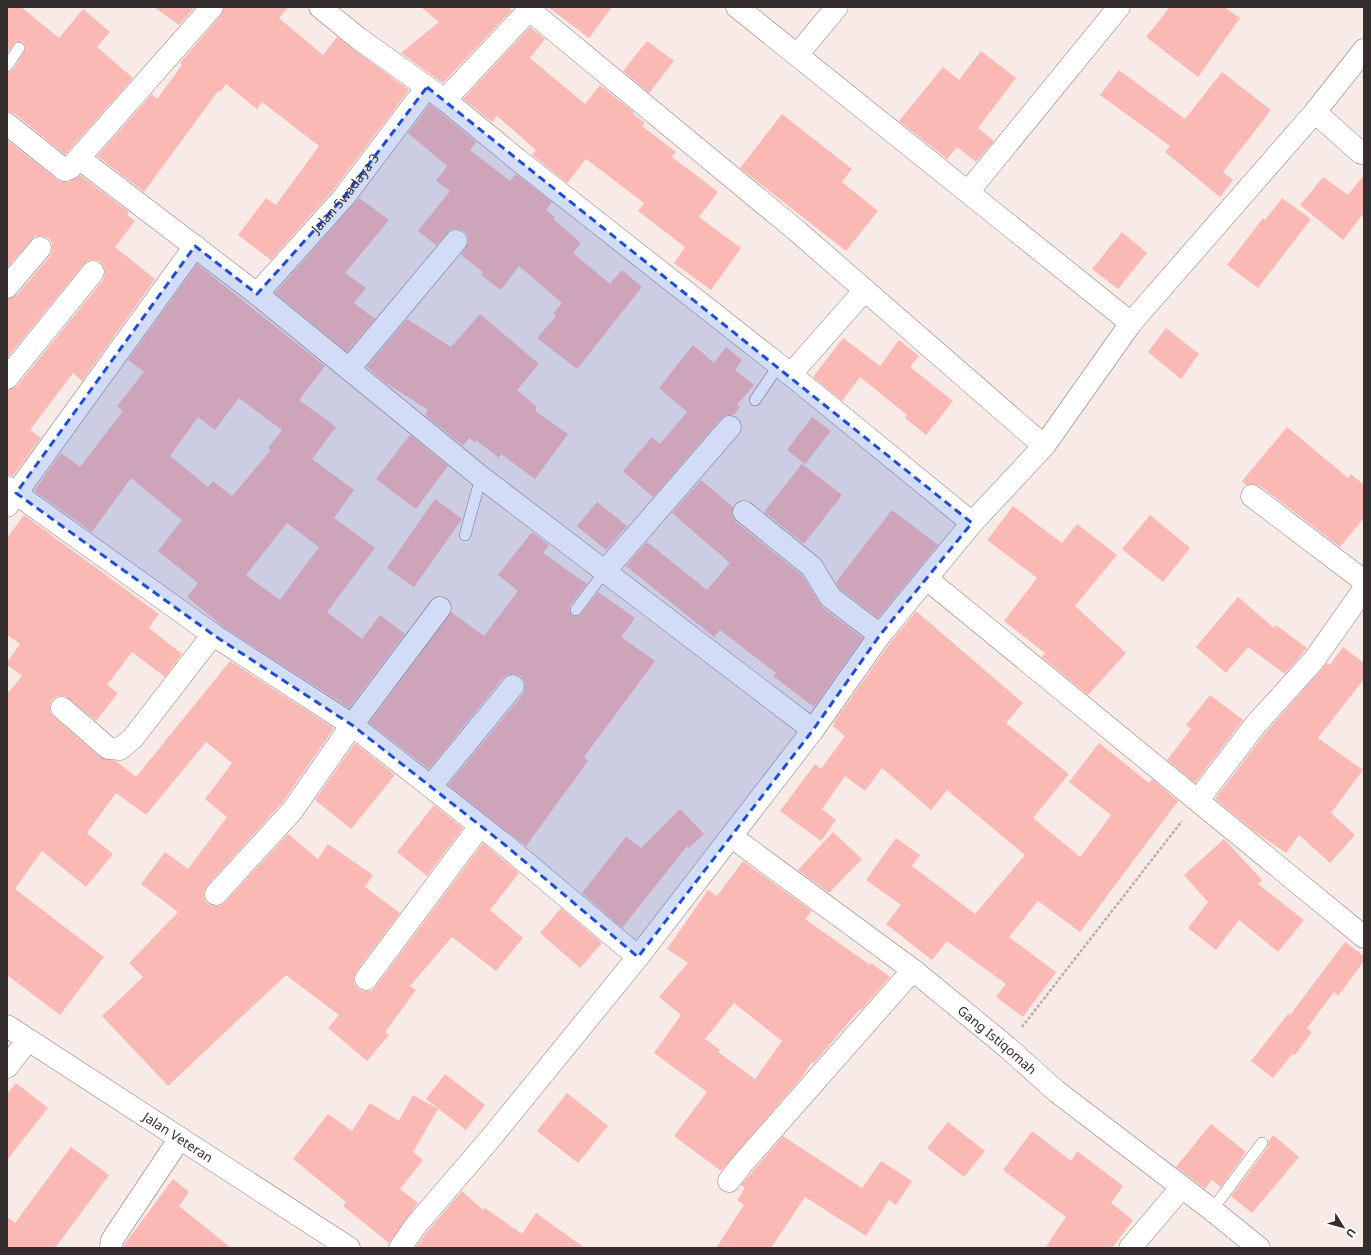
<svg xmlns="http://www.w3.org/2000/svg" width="1371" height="1255" font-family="'Noto Sans',sans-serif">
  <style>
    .building { fill: #fbb9b5; fill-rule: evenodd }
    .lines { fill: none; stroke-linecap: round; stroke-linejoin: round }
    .lane-casing { stroke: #857a76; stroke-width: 12 }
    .street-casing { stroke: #857a76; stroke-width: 23 }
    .primary-casing { stroke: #857a76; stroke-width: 23 }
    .path { stroke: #b7adaa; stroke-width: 2.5; stroke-dasharray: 3 2; stroke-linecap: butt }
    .lane { stroke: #fff; stroke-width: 11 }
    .street { stroke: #fff; stroke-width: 22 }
    .primary { stroke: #fff; stroke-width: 22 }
    .marked { fill: #1d4ed8; fill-opacity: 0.2; stroke: #1d4ed8; stroke-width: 3; stroke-dasharray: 8 5; stroke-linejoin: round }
    .labels { text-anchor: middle; stroke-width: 4; stroke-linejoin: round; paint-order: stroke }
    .street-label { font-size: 13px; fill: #332e2d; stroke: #fff }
  </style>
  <rect width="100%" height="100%" fill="#f8ebe7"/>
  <g class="building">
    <path d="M 7,7 L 21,7 L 59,38 L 83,9 L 110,32 L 97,47 L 133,78 L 65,155 L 15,114 L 7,112 L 7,73 L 13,70 L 26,48 L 23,42 L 16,42 L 7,53 Z"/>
    <path d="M 154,7 L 195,7 L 179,25 Z"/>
    <path d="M 224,7 L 288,7 L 279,18 L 323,55 L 337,37 L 409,90 L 334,189 L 271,260 L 238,235 L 266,198 L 276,205 L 319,146 L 262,102 L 257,109 L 226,84 L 220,92 L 218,91 L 144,192 L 97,156 L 152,94 L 157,99 L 182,65 L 180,63 L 221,15 Z"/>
    <path d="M 421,7 L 508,7 L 512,10 L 443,83 L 401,53 L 439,22 Z"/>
    <path d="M 548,7 L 612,7 L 589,38 Z"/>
    <path d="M 1170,7 L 1224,7 L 1240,18 L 1198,77 L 1146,37 Z"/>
    <path d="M 530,27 L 545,39 L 530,58 L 585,104 L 600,85 L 634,112 L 633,114 L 645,123 L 642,126 L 676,152 L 672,157 L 718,192 L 699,217 L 741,248 L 711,290 L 674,263 L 685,247 L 638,211 L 644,203 L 586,159 L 567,183 L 532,155 L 536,150 L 497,116 L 492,122 L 463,99 Z"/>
    <path d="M 647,41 L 674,61 L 649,93 L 623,71 Z"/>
    <path d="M 981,51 L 1016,78 L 978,128 L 994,141 L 976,162 L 957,147 L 947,159 L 899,121 L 943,67 L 959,80 Z"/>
    <path d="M 1119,70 L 1185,119 L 1222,72 L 1271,110 L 1223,172 L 1233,180 L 1220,197 L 1165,152 L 1170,146 L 1100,95 Z"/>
    <path d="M 430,104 L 476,142 L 470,150 L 510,181 L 516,174 L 552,202 L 546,210 L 555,217 L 553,219 L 581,243 L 573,253 L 610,284 L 622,270 L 642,287 L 577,369 L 537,338 L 556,316 L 553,314 L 562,303 L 519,266 L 501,290 L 481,275 L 483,272 L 461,255 L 468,243 L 468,236 L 464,231 L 458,229 L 451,229 L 436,245 L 418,231 L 450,191 L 436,181 L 447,166 L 408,133 Z"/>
    <path d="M 782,114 L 852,169 L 842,182 L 878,211 L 846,251 L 740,168 Z"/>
    <path d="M 7,140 L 58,180 L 69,182 L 80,175 L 129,212 L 127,215 L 135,221 L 115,247 L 155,279 L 82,381 L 73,373 L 30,430 L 41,438 L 13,476 L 7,475 L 7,390 L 17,386 L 103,280 L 105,274 L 104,267 L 101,262 L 95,260 L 89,260 L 84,264 L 7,358 L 7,299 L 17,295 L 50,256 L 52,250 L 52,243 L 48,238 L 42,236 L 35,236 L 7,268 Z"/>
    <path d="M 1364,175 L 1364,213 L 1343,240 L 1300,205 L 1323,177 L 1348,195 Z"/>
    <path d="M 359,198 L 389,220 L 345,273 L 366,288 L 354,303 L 375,319 L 347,352 L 275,293 Z"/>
    <path d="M 1282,198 L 1311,219 L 1258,288 L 1227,265 L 1263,218 L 1265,220 Z"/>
    <path d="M 1122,232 L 1147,253 L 1118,289 L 1092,269 Z"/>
    <path d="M 197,264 L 325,366 L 299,400 L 336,427 L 312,459 L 354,490 L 334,518 L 375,548 L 327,612 L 362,639 L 380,615 L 405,634 L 349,708 L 225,628 L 187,597 L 198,583 L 158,551 L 182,520 L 131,478 L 92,532 L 34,491 L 61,453 L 80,467 L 123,411 L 117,406 L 144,372 L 128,360 ZM 239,398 L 282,430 L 268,448 L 271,450 L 232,496 L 213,481 L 208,487 L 170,456 L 198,417 L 215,430 ZM 287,523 L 319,547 L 280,600 L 246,575 Z"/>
    <path d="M 480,314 L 539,364 L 517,390 L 537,407 L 535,411 L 568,434 L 535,479 L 501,454 L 499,458 L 476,440 L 475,442 L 469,438 L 463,446 L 425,415 L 428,410 L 383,381 L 367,367 L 407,319 L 451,347 Z"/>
    <path d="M 1166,328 L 1199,354 L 1181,379 L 1148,352 Z"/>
    <path d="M 843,338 L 880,366 L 899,340 L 919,356 L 910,367 L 953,401 L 926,435 L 905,418 L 907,415 L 860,377 L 842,401 L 813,377 Z"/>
    <path d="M 693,345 L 714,363 L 726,347 L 742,360 L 735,370 L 754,385 L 737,405 L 740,407 L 734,415 L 726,415 L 721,419 L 653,497 L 623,471 L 652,437 L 660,444 L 687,412 L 659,388 Z"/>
    <path d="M 812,417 L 831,431 L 805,464 L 787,450 Z"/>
    <path d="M 1287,427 L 1348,478 L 1351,474 L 1364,485 L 1364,518 L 1340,547 L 1260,486 L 1253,484 L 1246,485 L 1242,481 Z"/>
    <path d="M 410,435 L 448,466 L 416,509 L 376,479 Z"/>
    <path d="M 802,464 L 842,495 L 804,544 L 764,512 Z"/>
    <path d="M 701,480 L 733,507 L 732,516 L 736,522 L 802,575 L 822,607 L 863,638 L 814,707 L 773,676 L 776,673 L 720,630 L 714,637 L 626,566 L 647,542 L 707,590 L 730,563 L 672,513 Z"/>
    <path d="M 435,499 L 462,519 L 414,587 L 387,568 Z"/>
    <path d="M 597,502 L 627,526 L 606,550 L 577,526 Z"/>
    <path d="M 1013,506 L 1062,543 L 1077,524 L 1117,555 L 1075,606 L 1126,653 L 1088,695 L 1042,657 L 1045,653 L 1004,621 L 1037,578 L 987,540 Z"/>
    <path d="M 892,510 L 938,545 L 878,618 L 839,588 L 836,582 Z"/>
    <path d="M 24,515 L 159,614 L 149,628 L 182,654 L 165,677 L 132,652 L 107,685 L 118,693 L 96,721 L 65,696 L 58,696 L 52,700 L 50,705 L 50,712 L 54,717 L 100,757 L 116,761 L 136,777 L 230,661 L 334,728 L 282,803 L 207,886 L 204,892 L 204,897 L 207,903 L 214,906 L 220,906 L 225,902 L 288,834 L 318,859 L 328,844 L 373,875 L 365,887 L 400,913 L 356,972 L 354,977 L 354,984 L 358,989 L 364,991 L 371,991 L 376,986 L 483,843 L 519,873 L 490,910 L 523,938 L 496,971 L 452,937 L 410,986 L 416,990 L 385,1032 L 389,1035 L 367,1061 L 328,1028 L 339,1015 L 286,975 L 168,1086 L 102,1016 L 143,977 L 129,963 L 178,912 L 141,884 L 165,852 L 188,869 L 227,817 L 205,799 L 232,763 L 206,742 L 146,815 L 116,793 L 87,833 L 113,854 L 86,887 L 42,851 L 15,889 L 104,957 L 60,1015 L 7,975 L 7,694 L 22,676 L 7,665 L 7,662 L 20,644 L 7,635 L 7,538 Z"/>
    <path d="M 1150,515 L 1190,548 L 1163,582 L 1122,549 Z"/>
    <path d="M 532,532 L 549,545 L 543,553 L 587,584 L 570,606 L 569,610 L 572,615 L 576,617 L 581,614 L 598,592 L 635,618 L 621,637 L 655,661 L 584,757 L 588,761 L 526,846 L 448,785 L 523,694 L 525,688 L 525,682 L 521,676 L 515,674 L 509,674 L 503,678 L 429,769 L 369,723 L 451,612 L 484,636 L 518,591 L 498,575 Z"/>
    <path d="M 1238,597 L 1274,628 L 1276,625 L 1307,648 L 1285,674 L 1248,647 L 1226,673 L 1196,647 Z"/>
    <path d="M 916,611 L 1023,703 L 1006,723 L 1069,774 L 1033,818 L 1080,857 L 1111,815 L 1069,782 L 1099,743 L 1149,783 L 1152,779 L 1178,801 L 1080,932 L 1038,901 L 1009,937 L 1056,972 L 1023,1017 L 996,997 L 1006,984 L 947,941 L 932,960 L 886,924 L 901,905 L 866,880 L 896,838 L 920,855 L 912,866 L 975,914 L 1025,855 L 947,790 L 931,810 L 882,768 L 865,791 L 845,776 L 822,809 L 836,820 L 821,841 L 780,811 L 815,764 L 821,769 L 845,736 L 833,726 L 835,723 L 834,722 L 890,643 Z"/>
    <path d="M 1343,647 L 1364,663 L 1364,679 L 1318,738 L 1363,770 L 1331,813 L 1355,835 L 1330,863 L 1299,835 L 1286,853 L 1254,831 L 1215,799 L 1266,732 L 1327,663 L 1330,665 Z"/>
    <path d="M 1210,695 L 1243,720 L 1195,783 L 1167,760 L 1191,729 L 1186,725 Z"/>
    <path d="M 355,743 L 395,775 L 351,829 L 315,800 Z"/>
    <path d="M 434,805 L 463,828 L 427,876 L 397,852 Z"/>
    <path d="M 680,809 L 704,834 L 689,848 L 687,846 L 622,928 L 582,893 L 626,837 L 641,848 Z"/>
    <path d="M 833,832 L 862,859 L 829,893 L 798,870 Z"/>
    <path d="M 1224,839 L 1262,880 L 1258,884 L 1304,920 L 1278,952 L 1239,920 L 1216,950 L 1188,928 L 1208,902 L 1184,875 Z"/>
    <path d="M 743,861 L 812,911 L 805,919 L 870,965 L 871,963 L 890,977 L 861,1010 L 859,1010 L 814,1063 L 812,1062 L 802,1077 L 721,1171 L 674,1136 L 707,1092 L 654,1053 L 681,1015 L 659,997 L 688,963 L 667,949 L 708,890 L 717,896 ZM 734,1003 L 782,1041 L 755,1079 L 718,1052 L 720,1050 L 705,1039 Z"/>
    <path d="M 561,908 L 602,943 L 580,968 L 540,933 Z"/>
    <path d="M 1345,942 L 1364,956 L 1364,961 L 1338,996 L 1334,992 L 1307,1028 L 1312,1032 L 1295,1055 L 1292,1054 L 1273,1078 L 1251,1061 L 1288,1014 L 1290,1015 Z"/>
    <path d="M 445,1074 L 485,1105 L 466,1130 L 426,1099 Z"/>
    <path d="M 16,1083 L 48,1108 L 7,1160 L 7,1094 Z"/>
    <path d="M 567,1093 L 608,1126 L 578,1163 L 537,1131 Z"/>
    <path d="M 413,1095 L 438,1109 L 413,1152 L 423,1160 L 400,1189 L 418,1203 L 389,1243 L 343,1206 L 346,1202 L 293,1159 L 328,1114 L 352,1131 L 370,1103 L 399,1121 Z"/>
    <path d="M 948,1122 L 985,1151 L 964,1177 L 927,1148 Z"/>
    <path d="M 1211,1124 L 1246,1152 L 1221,1187 L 1212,1180 L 1205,1189 L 1176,1167 Z"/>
    <path d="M 1032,1131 L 1071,1161 L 1077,1151 L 1123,1186 L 1111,1203 L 1133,1220 L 1112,1248 L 1045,1248 L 1066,1217 L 1003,1170 Z"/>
    <path d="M 1273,1135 L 1299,1157 L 1252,1213 L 1231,1196 L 1268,1147 L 1269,1141 Z"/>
    <path d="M 783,1136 L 862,1188 L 881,1161 L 912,1181 L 896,1205 L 889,1200 L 866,1236 L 805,1197 L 771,1248 L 716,1248 L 744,1205 L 737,1200 L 745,1188 L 741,1185 Z"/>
    <path d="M 71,1147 L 109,1175 L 55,1248 L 7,1248 L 7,1217 L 15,1223 Z"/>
    <path d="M 173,1179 L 189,1192 L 179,1206 L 231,1248 L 124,1248 L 124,1245 Z"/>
    <path d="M 462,1191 L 483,1210 L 485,1208 L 522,1234 L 536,1213 L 585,1248 L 415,1248 L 426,1233 Z"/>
  </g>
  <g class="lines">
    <defs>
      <g id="lane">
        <path d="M 7,66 L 19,48"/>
        <path d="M 755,400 L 779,365"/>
        <path d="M 465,535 L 481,477"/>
        <path d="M 576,610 L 605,571"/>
        <path d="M 1212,1210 L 1262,1143"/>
      </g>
      <g id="street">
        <path d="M 320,7 L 358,38 L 445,100 L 518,160 L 779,365 L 972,523"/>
        <path d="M 526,7 L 797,231 L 1044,446"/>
        <path d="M 737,7 L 1131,323"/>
        <path d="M 797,55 L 837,7"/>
        <path d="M 445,100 L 529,10"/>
        <path d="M 1315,112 L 1361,153"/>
        <path d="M 7,124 L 62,168 L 65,170 L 70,168 L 212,7"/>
        <path d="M 80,159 L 257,294 L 481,477 L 813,730"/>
        <path d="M 968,192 L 1119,7"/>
        <path d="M 7,287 L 40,248"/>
        <path id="s1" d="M 257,294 L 344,197 L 427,87"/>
        <path d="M 349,369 L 456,241"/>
        <path d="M 790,375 L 865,290"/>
        <path d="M 7,378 L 93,272"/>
        <path d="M 7,487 L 215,636 L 352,725 L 505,845 L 638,957"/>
        <path d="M 1252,496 L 1364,581"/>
        <path d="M 7,506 L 195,246"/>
        <path d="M 744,512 L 812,567 L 830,597 L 880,635"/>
        <path d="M 605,571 L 730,427"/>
        <path d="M 927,579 L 1364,937"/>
        <path d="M 62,708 L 108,748 L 120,749 L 133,738 L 208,641 L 215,636"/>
        <path d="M 431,786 L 513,686"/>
        <path d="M 1198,800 L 1256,724 L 1314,660 L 1364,589"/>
        <path id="s2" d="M 732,837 L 913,970 L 1007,1047 L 1056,1091 L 1212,1210 L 1259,1248"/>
        <path d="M 216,894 L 292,811 L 352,725 L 440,608"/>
        <path d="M 366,979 L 480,826"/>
        <path d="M 7,1067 L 28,1040"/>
        <path d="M 729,1181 L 742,1164 L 913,970"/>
        <path d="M 111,1248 L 112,1240 L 180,1138"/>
        <path d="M 400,1248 L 416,1225 L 490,1139 L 638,957 L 813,730 L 880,635 L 972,523 L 1044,446 L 1131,323 L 1315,112 L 1364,50"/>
        <path d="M 1130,1248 L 1182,1187"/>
      </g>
      <g id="primary">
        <path id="s3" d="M 7,1026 L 349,1248"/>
      </g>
    </defs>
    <use href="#lane" class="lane-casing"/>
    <use href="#street" class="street-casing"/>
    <use href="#primary" class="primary-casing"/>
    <path class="path" d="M 1022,1027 L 1182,821"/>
    <use href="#lane" class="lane"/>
    <use href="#street" class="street"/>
    <use href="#primary" class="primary"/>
  </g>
  <path class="marked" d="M 427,87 L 972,523 L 880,635 L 813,730 L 638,957 L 505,845 L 352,725 L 215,636 L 16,493 L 195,246 L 257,294 L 344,197 Z"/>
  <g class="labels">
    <g class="street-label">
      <text dy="5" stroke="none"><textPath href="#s1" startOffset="134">Jalan Swadaya 3</textPath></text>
      <text dy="5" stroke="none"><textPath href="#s2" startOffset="334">Gang Istiqomah</textPath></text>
      <text dy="5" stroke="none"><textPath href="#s3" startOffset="204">Jalan Veteran</textPath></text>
    </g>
  </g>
  <rect width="1371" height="1255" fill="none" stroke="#332e2d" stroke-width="16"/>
  <g transform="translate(1343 1227) rotate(127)" stroke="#ffffff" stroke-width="3" paint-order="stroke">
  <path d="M0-3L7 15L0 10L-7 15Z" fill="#332e2d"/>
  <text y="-6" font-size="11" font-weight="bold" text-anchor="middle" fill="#332e2d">U</text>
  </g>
</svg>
